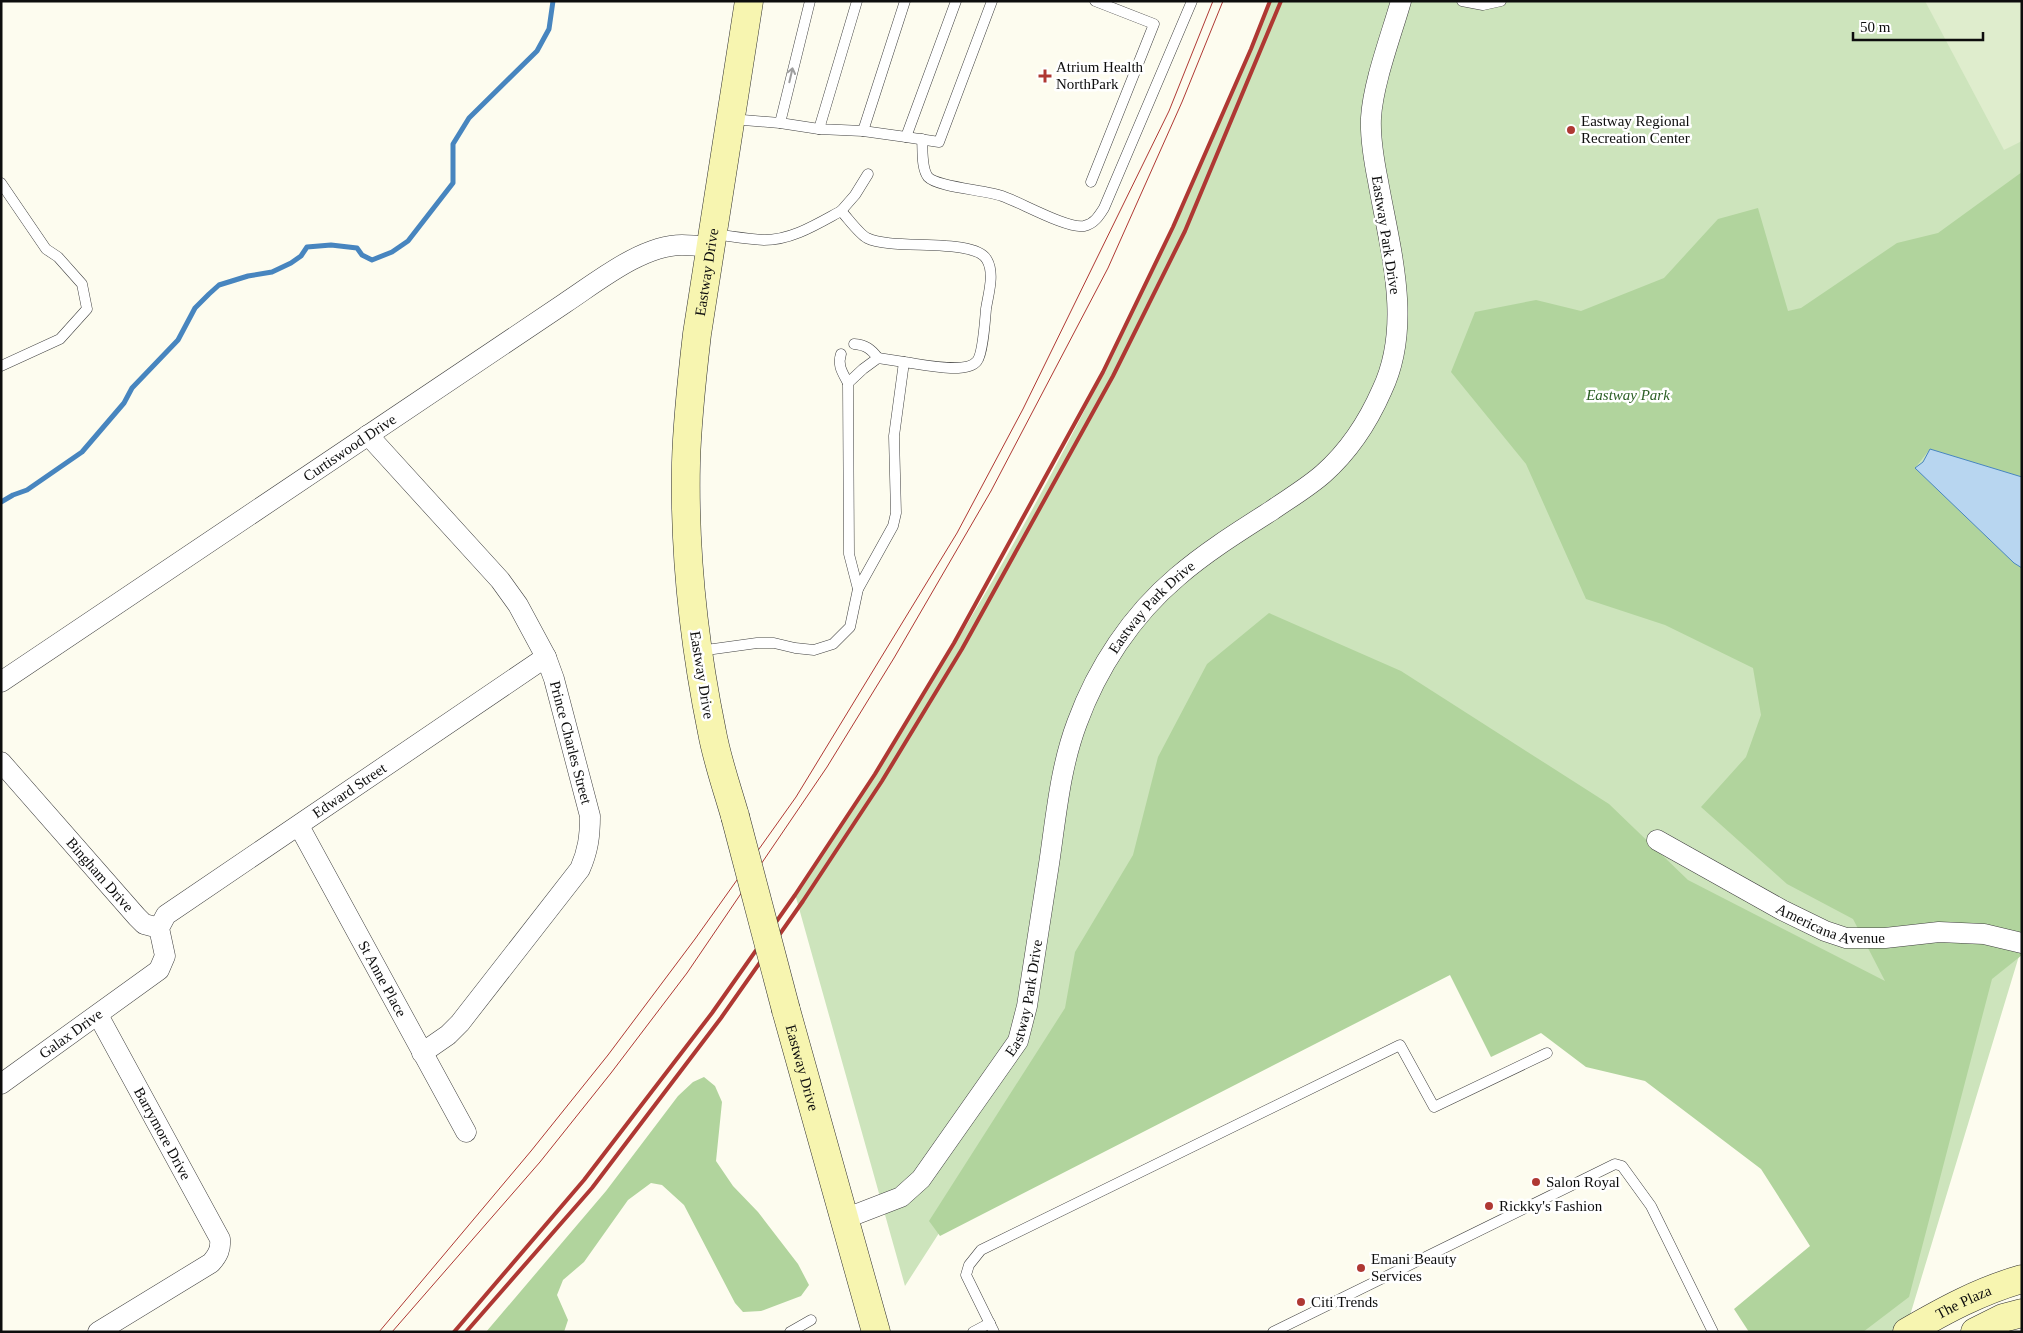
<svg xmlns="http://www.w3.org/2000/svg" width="2023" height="1333" font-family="'Times New Roman',serif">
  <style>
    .green { fill: #cde4bc }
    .forest { fill: #b1d49d }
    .pitch { fill: #dfedcd }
    .water { fill: #b8d6f0; stroke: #4785bf }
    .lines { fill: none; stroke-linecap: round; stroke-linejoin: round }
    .stream { stroke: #4785bf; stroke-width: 5 }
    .service-casing { stroke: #404040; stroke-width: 11 }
    .minor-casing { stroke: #404040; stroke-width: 21 }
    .secondary-casing { stroke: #2f2f2f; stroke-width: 29 }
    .service { stroke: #fff; stroke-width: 10 }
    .minor { stroke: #fff; stroke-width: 20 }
    .secondary { stroke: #f7f5b0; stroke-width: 28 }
    .tram { stroke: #af3833; stroke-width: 1 }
    .rail { stroke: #af3833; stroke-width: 4 }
    .secondary-bridge-casing { stroke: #2f2f2f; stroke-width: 29; stroke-linecap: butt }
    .secondary-bridge { stroke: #f7f5b0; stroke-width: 28 }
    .oneway { stroke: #9e9e9e }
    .poi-dot { fill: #af3833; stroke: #fff; stroke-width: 2 }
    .labels { text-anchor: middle; stroke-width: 5; stroke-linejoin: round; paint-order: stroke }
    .poi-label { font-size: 15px; fill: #0d0d0d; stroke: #fff; text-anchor: start }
    .street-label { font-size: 15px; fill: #0d0d0d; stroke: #fff }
    .park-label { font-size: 15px; font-style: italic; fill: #2b5e24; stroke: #fff }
  </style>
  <rect width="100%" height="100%" fill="#fdfcef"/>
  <path class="green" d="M 1269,1 L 2022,1 L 2022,946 L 1908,1322 L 1894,1332 L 1824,1332 L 1920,1012 L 1304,665 L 905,1286 L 795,894 C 863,791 931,687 993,580 C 1099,394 1190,200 1269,1 Z"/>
  <g class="forest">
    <path d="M 2022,172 L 2022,477 L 1930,449 L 1915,468 L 2014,563 L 2022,568 L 2022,955 L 1992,979 L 1909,1297 L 1863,1332 L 1749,1332 L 1734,1309 L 1810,1246 L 1761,1169 L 1645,1081 L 1586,1067 L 1541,1033 L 1491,1057 L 1450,975 L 940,1236 L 929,1221 L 1065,1008 L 1075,952 L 1133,855 L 1158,757 L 1207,664 L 1269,613 L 1401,671 L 1609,804 L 1688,880 L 1885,981 L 1853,919 L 1787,884 L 1701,807 L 1746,757 L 1761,715 L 1753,668 L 1665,625 L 1586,599 L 1526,464 L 1451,372 L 1475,312 L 1536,300 L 1581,311 L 1664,278 L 1718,219 L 1758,208 L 1788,311 L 1801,308 L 1897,243 L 1938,233 Z"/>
    <path d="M 704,1077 L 715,1086 L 722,1102 L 716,1161 L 733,1186 L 758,1212 L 798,1264 L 809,1285 L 801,1296 L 761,1311 L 743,1312 L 735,1303 L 684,1205 L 662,1185 L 651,1183 L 628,1200 L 584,1262 L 563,1280 L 557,1295 L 568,1320 L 564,1332 L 486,1332 L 606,1191 L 678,1096 L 693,1082 Z"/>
  </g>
  <path class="pitch" d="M 1925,1 L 2022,1 L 2022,141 L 2004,150 Z"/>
  <path class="water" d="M 1930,449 L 2022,477 L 2022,568 L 2014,563 L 1915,468 L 1923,462 Z"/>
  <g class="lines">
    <path class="stream" d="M 1,502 L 13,495 L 27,490 L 82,452 L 124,403 L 132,388 L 178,340 L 195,308 L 209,294 L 219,285 L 248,276 L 272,272 L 291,263 L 301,256 L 307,247 L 331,245 L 357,248 L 362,255 L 372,260 L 392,252 L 408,241 L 453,183 L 453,144 L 469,118 L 537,51 L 549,29 L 553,1"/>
    <defs>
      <g id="service">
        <path d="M 857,1 L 819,129 L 863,131 L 905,1"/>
        <path d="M 1462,1 L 1483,5 L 1501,1"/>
        <path d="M 731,119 L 780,123 L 819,129"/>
        <path d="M 780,123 L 810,1"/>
        <path d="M 863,131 L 906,137 L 956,1"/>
        <path d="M 906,137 L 939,142 L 992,1"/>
        <path d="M 922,139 C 923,149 921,168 928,177 C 937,187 985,190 1002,196 C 1020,202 1067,229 1084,226 C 1094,224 1099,216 1104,208 L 1192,1"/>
        <path d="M 1091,182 L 1154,24 L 1095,1"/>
        <path d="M 1,183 L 46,249 L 58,257 L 82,284 L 87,309 L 60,339 L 1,366"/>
        <path d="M 841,211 L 855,195 L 868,174"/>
        <path d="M 854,344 C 866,345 871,349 878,358"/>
        <path d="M 841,354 C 837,366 843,373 848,383"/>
        <path d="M 858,589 L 849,554 L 848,383 L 863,369 L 878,358 L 904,362"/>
        <path d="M 699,651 L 757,643 L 774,643 L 795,648 L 814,650 L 833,644 L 850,627 L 858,589 L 893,526 L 896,513 L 894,436 L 904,362 C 920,364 967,375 977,361 C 983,354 985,320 986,309 C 988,295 995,274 987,260 C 975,237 892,251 867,238 C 859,234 847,217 841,211 C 817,224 792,240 764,240 C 747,239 730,236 713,234"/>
        <path d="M 790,1332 L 811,1320"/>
        <path d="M 973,1332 L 990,1323"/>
        <path d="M 994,1332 L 966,1275 L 969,1265 L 981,1250 L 1400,1045 L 1434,1107 L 1547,1053"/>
        <path d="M 1273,1332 L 1615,1164 L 1622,1166 L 1651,1206 L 1713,1332"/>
      </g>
      <g id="minor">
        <path id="s1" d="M 368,435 L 500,580 L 518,605 L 546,657 L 554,679 L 590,816 C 590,836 588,851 580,869 L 460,1023 L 448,1035 L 422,1053"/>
        <path id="s2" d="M 1,682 L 565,303 C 597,282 642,245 682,245 C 691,245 700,246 709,247"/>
        <path id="s3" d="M 1,762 L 137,917 L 144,924 L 159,928"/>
        <path id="s4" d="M 299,826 L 466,1132"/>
        <path id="s5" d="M 1657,840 L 1782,910 L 1825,931 L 1846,938 L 1885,938 L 1939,932 L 1984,934 L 2022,943"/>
        <path id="s6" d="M 98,1015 L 220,1239 C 221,1249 218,1255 211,1263 L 98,1332"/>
        <path id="s7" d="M 1,1084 L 159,970 L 165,956 L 159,928 L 166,915 L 546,657"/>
        <path id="s8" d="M 844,1219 L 901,1197 L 921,1179 L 1018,1041 L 1027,1006 C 1034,959 1042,911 1049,864 C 1056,817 1060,768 1077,723 C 1097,668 1132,615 1177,577 C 1206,552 1238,532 1271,511 C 1288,499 1307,488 1323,474 C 1349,451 1368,422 1382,390 C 1413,325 1390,249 1378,181 C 1374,161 1370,139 1371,118 C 1373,83 1391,36 1401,1"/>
      </g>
      <g id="secondary">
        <path id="s9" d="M 735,816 C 727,788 717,760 712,732 C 694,644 684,553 686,463 C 687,420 692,377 697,334 L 749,1"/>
        <path id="s10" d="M 786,1010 L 876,1332"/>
        <path id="s11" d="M 1907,1332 C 1945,1310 1980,1291 2022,1279"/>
        <path d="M 1975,1332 L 2003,1318 L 2022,1313"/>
      </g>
    </defs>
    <use href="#service" class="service-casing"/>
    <use href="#minor" class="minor-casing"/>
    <use href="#secondary" class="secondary-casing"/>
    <use href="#service" class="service"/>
    <use href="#minor" class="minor"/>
    <use href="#secondary" class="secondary"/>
    <g class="tram">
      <path d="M 379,1332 L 531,1151 L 608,1055 L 695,939 L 796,797 L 957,533 L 1023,409 L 1169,111 L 1213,1"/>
      <path d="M 392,1332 L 540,1162 L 611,1073 L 687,973 L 827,767 L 894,658 L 991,491 L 1108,268 L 1182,102 L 1223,1"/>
    </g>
    <g class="rail">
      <path d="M 454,1332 L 584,1180 L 712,1013 L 795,895 L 875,774 L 954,643 L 1103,372 L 1173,227 L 1251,49 L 1270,1"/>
      <path d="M 466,1332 L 592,1188 L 721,1018 L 803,901 L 882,781 L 962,649 L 1113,376 L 1185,231 L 1281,1"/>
    </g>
    <defs>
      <path id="secondary-bridge" d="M 735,816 L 786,1010"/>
    </defs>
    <use href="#secondary-bridge" class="secondary-bridge-casing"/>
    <use href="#secondary-bridge" class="secondary-bridge"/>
  </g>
  <defs><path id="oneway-shaft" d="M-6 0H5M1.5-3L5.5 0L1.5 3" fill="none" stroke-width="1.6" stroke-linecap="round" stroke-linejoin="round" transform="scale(1.25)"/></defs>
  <use class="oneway" href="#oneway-shaft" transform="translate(791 75) rotate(-77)"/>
  <g class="poi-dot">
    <path d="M1042.5 68.5h5v5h5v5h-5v5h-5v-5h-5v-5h5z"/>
    <circle cx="1571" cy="130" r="5"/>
    <circle cx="1536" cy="1182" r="5"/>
    <circle cx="1489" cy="1206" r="5"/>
    <circle cx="1361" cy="1268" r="5"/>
    <circle cx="1301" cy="1302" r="5"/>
  </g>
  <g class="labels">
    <g class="poi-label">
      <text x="1056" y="72">Atrium Health<tspan x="1056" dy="17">NorthPark</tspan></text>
      <text x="1581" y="126">Eastway Regional<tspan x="1581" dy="17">Recreation Center</tspan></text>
      <text x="1546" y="1187">Salon Royal</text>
      <text x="1499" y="1211">Rickky's Fashion</text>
      <text x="1371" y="1264">Emani Beauty<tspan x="1371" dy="17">Services</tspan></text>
      <text x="1311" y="1307">Citi Trends</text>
    </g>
    <g class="street-label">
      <text transform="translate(1386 235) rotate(81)" y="5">Eastway Park Drive</text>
      <text dy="5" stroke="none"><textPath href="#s9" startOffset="550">Eastway Drive</textPath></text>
      <text dy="5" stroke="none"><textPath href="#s2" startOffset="420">Curtiswood Drive</textPath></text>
      <text dy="5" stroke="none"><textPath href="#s8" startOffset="720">Eastway Park Drive</textPath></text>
      <text transform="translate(702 675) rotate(81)" y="5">Eastway Drive</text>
      <text dy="5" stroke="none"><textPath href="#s1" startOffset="375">Prince Charles Street</textPath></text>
      <text dy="5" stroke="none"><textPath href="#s7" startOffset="475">Edward Street</textPath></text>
      <text dy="5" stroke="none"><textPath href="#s3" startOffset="150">Bingham Drive</textPath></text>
      <text dy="5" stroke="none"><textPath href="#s5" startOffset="195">Americana Avenue</textPath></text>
      <text dy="5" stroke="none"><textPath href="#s4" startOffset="174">St Anne Place</textPath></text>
      <text dy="5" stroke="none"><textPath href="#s8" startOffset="300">Eastway Park Drive</textPath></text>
      <text dy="5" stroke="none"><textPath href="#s7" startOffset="86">Galax Drive</textPath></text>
      <text dy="5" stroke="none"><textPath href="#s10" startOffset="60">Eastway Drive</textPath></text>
      <text dy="5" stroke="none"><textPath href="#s6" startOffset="135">Barrymore Drive</textPath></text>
      <text dy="5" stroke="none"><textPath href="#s11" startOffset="64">The Plaza</textPath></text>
    </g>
    <g class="park-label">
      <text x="1628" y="400">Eastway Park</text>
    </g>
  </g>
  <rect width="2023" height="1333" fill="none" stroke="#0d0d0d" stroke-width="5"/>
  <path d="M1853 32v8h130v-8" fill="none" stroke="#0d0d0d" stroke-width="2.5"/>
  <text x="1860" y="32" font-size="15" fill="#0d0d0d" stroke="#ffffff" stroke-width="4" paint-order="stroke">50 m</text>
</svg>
